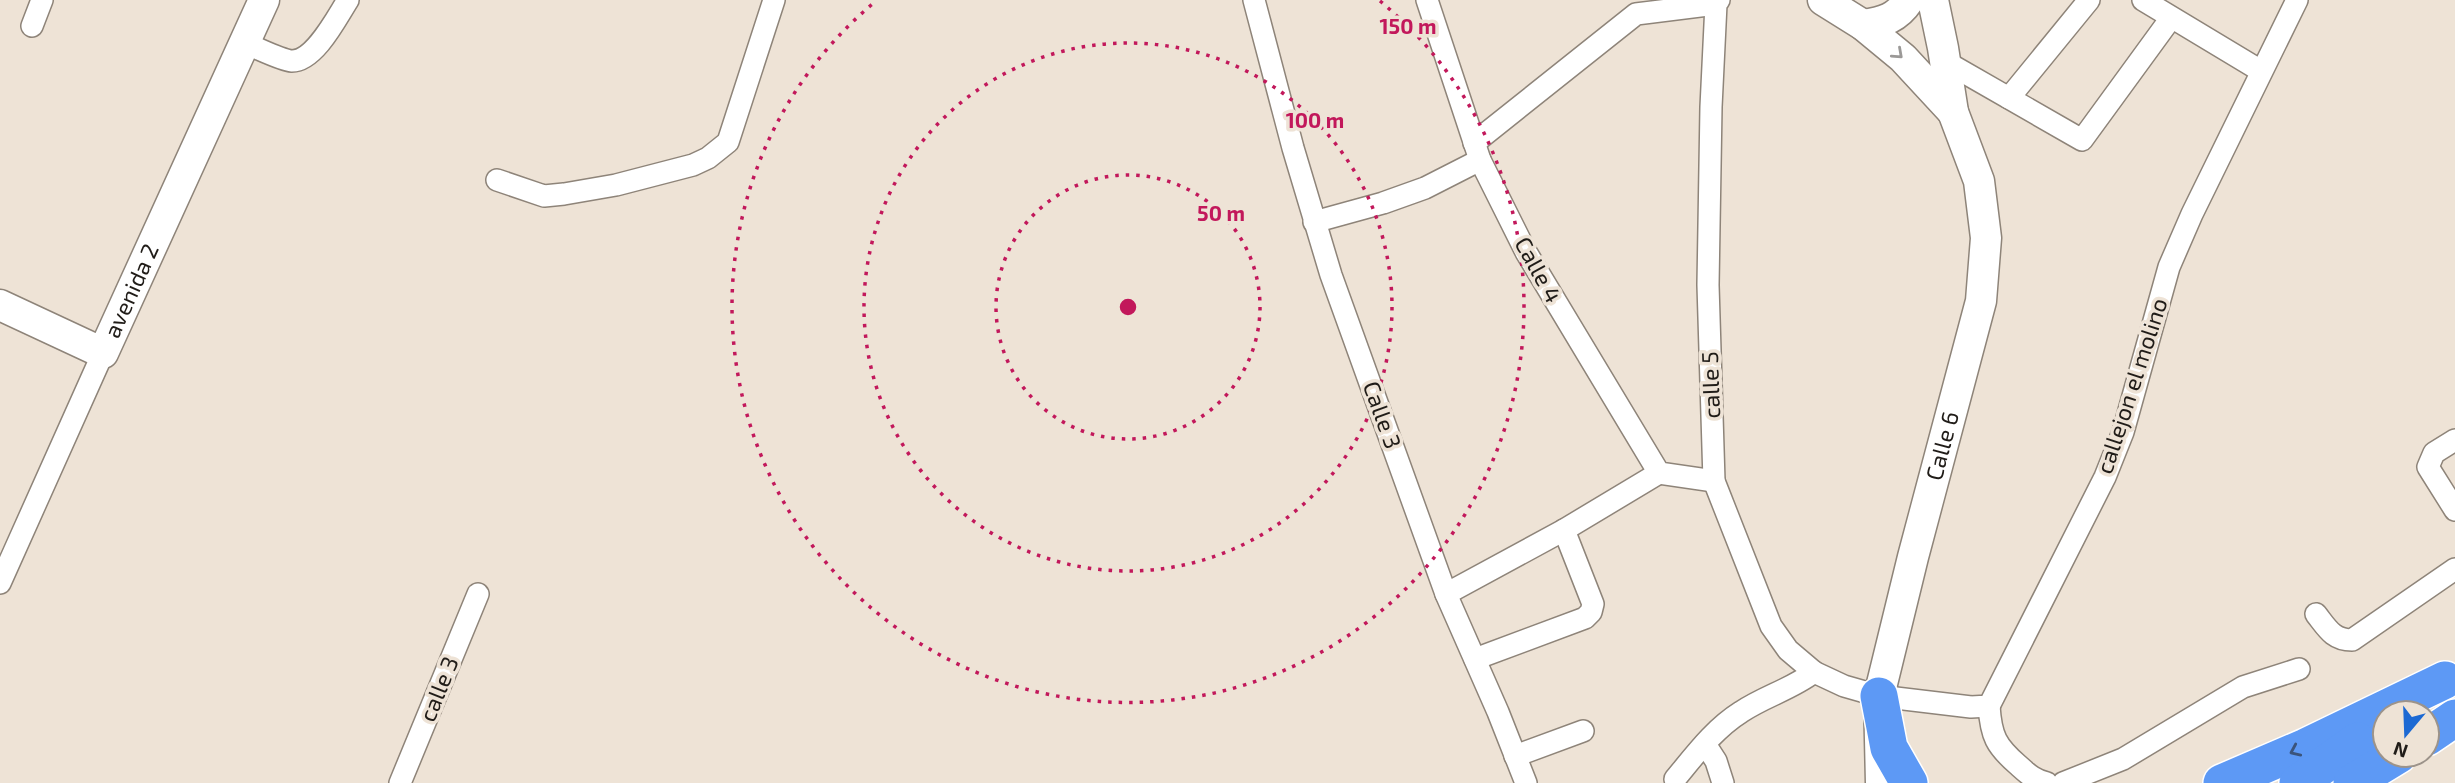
<svg xmlns="http://www.w3.org/2000/svg" width="2455" height="783" font-family="'Exo 2',sans-serif">
  <style>
    .lines { fill: none; stroke-linecap: round; stroke-linejoin: round }
    .street-casing { stroke: #8e8479; stroke-width: 24 }
    .secondary-casing { stroke: #8e8479; stroke-width: 33 }
    .highway-casing { stroke: #fff; stroke-width: 40 }
    .street { stroke: #fff; stroke-width: 21 }
    .secondary { stroke: #fff; stroke-width: 30 }
    .highway { stroke: #5d99f5; stroke-width: 37 }
    .oneway { stroke: #9b9997 }
    .oneway2 { stroke: #3b547b }
    .ring { fill: none; stroke: #c2185b; stroke-width: 3.5; stroke-dasharray: 3.5 7 }
    .labels { text-anchor: middle; stroke-width: 7; stroke-linejoin: round; paint-order: stroke }
    .street-label { font-size: 23px; fill: #201c18; stroke: #eee3d6 }
    .centre { fill: #c2185b; stroke: #eee3d6; stroke-width: 3.5 }
    .ring-label { font-size: 21px; text-anchor: middle; font-weight: bold; fill: #c2185b; stroke: #eee3d6; stroke-width: 7; stroke-linejoin: round; paint-order: stroke }
  </style>
  <rect width="100%" height="100%" fill="#eee3d6"/>
  <g class="lines">
    <defs>
      <g id="street">
        <path d="M 1254,0 L 1293,148 L 1331,275 L 1446,594 L 1564,530 L 1659,473"/>
        <path d="M 1427,0 L 1480,160 L 1526,252 L 1659,473 L 1714,481"/>
        <path d="M 1719,0 L 1716,4 L 1711,107 L 1708,285 L 1714,481 L 1771,626 L 1788,650 L 1814,672 L 1844,686 L 1879,696 L 1971,707 L 1989,706 L 2105,477 L 2123,432 L 2169,267 L 2192,214 L 2297,0"/>
        <path d="M 2143,0 L 2261,71"/>
        <path d="M 32,26 L 42,0"/>
        <path d="M 244,43 C 256,47 280,60 292,61 C 315,61 337,17 348,0"/>
        <path d="M 1946,62 L 2082,140 L 2171,18"/>
        <path d="M 2009,98 L 2089,0"/>
        <path d="M 1474,143 L 1636,14 L 1716,4"/>
        <path d="M 497,180 L 544,196 L 564,194 L 616,185 L 693,165 L 708,158 L 728,142 L 774,0"/>
        <path d="M 1314,222 L 1383,203 L 1425,188 L 1480,160"/>
        <path d="M 2455,440 L 2434,453 L 2428,467 L 2455,510"/>
        <path d="M 0,583 L 103,353"/>
        <path d="M 1446,594 L 1498,712 L 1526,783"/>
        <path d="M 2316,614 C 2327,628 2333,640 2352,640 L 2455,569"/>
        <path d="M 1475,659 L 1585,618 L 1591,612 L 1593,604 L 1564,530"/>
        <path d="M 1989,706 C 1991,736 1996,746 2018,765 C 2028,774 2034,780 2047,783"/>
        <path d="M 1705,744 L 1716,761 L 1723,783"/>
        <path d="M 1515,756 L 1583,731"/>
        <path d="M 1675,779 C 1695,755 1714,729 1741,712 C 1765,696 1792,689 1814,672"/>
        <path d="M 400,783 L 478,594"/>
        <path d="M 2063,783 L 2123,759 L 2243,687 L 2299,669"/>
      </g>
      <g id="secondary">
        <path d="M 1823,0 L 1863,25 L 1903,58 L 1953,112"/>
        <path d="M 1863,25 C 1884,22 1897,18 1909,0"/>
        <path id="s1" d="M 0,305 L 103,353 L 264,0"/>
        <path id="s2" d="M 1881,783 L 1879,696 L 1913,557 L 1981,301 L 1986,238 L 1979,181 L 1953,112 L 1943,48 L 1933,0"/>
      </g>
      <g id="highway">
        <path d="M 1879,696 L 1889,748 L 1909,783"/>
        <path d="M 2427,737 L 2455,718"/>
        <path d="M 2222,783 L 2306,747 L 2445,680"/>
        <path d="M 2298,783 L 2358,741"/>
        <path d="M 2352,783 L 2398,755"/>
      </g>
    </defs>
    <use href="#street" class="street-casing"/>
    <use href="#secondary" class="secondary-casing"/>
    <use href="#highway" class="highway-casing"/>
    <use href="#street" class="street"/>
    <use href="#secondary" class="secondary"/>
    <use href="#highway" class="highway"/>
  </g>
  <defs><path id="oneway-chevron" d="M-2-3.5L2.5 0L-2 3.5" fill="none" stroke-width="1.6" stroke-linecap="round" stroke-linejoin="round" transform="scale(1.75)"/></defs>
  <use class="oneway" href="#oneway-chevron" transform="translate(1898 54) rotate(42)"/>
  <use class="oneway2" href="#oneway-chevron" transform="translate(2295 751) rotate(156)"/>
  <g class="ring">
    <circle cx="1128" cy="307" r="132"/>
    <circle cx="1128" cy="307" r="264"/>
    <path d="M1380 1A396 396 0 1 1 876 1"/>
  </g>
  <g class="labels">
    <g class="street-label">
      <text transform="translate(1538 270) rotate(61)" y="8">Calle 4</text>
      <text dy="8" stroke="none"><textPath href="#s1" startOffset="182">avenida 2</textPath></text>
      <text transform="translate(1711 385) rotate(-92)" y="8">calle 5</text>
      <text transform="translate(2132 386) rotate(-72)" y="8">callejon el molino</text>
      <text transform="translate(1382 415) rotate(70)" y="8">Calle 3</text>
      <text dy="8" stroke="none"><textPath href="#s2" startOffset="345">Calle 6</textPath></text>
      <text transform="translate(439 689) rotate(-68)" y="8">calle 3</text>
    </g>
  </g>
  <circle cx="1128" cy="307" r="10" class="centre"/>
  <g class="ring-label">
    <text x="1408" y="34">150 m</text>
    <text x="1315" y="128">100 m</text>
    <text x="1221" y="221">50 m</text>
  </g>
  <g transform="translate(2406 734) rotate(199)"><circle r="33" fill="#eee3d6" stroke="#9c938a" stroke-width="2"/>
  <path d="M0-5L12 26L0 18L-12 26Z" fill="#1c69d3"/>
  <text y="-10" font-size="19" font-weight="bold" text-anchor="middle" fill="#201c18">N</text>
  </g>
</svg>
